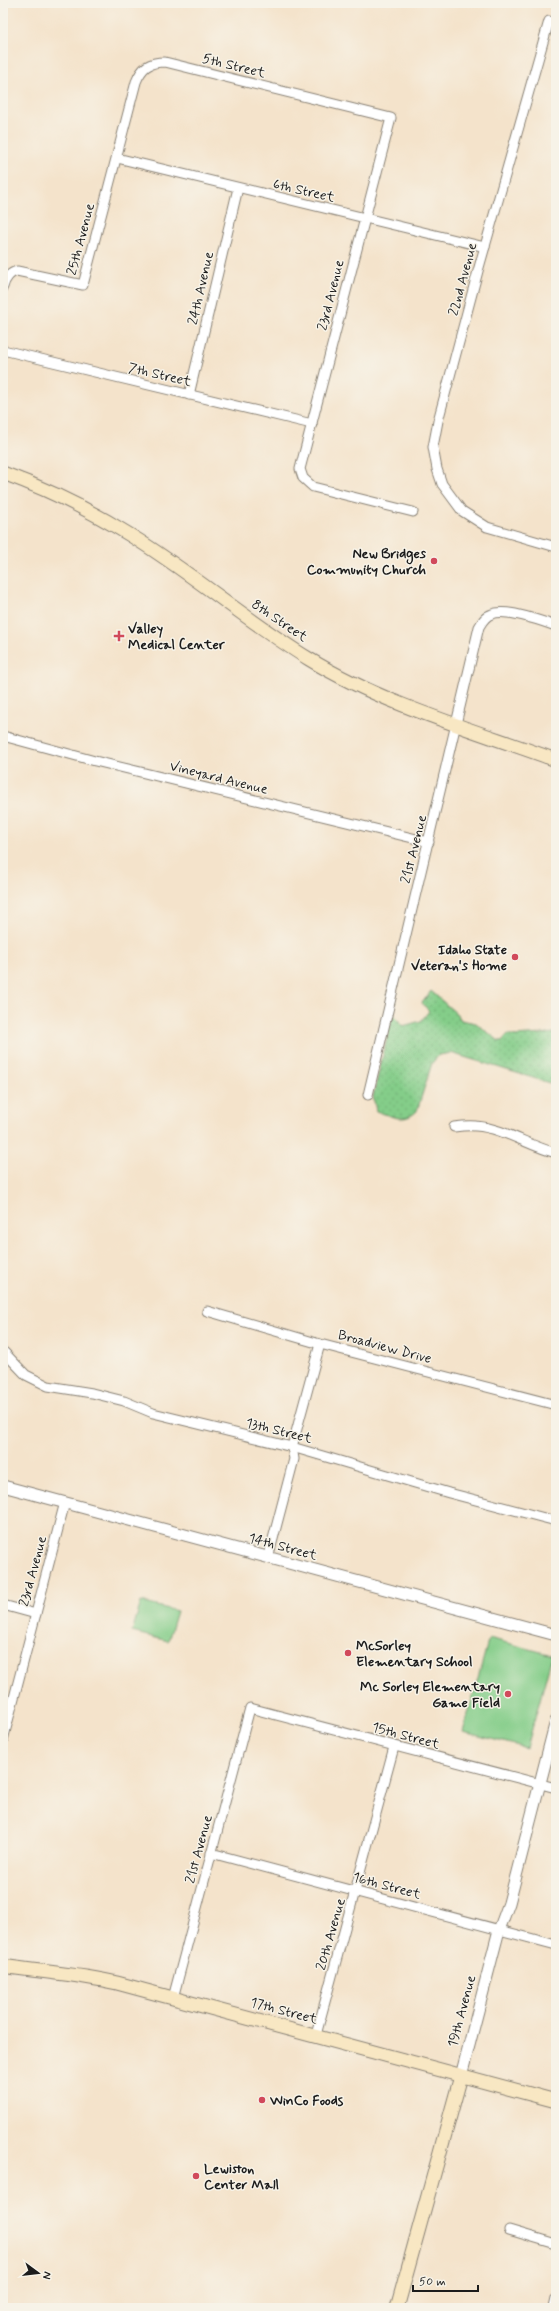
<svg xmlns="http://www.w3.org/2000/svg" width="559" height="2311" font-family="Mynerve,sans-serif">
  <style>
    .park { fill: url(#park-dots); stroke: #507452 }
    .pitch { fill: #84cd89; stroke: #507452 }
    .lines { fill: none; stroke-linecap: round; stroke-linejoin: round }
    .minor-casing { stroke: #888074; stroke-width: 11 }
    .tertiary-casing { stroke: #888074; stroke-width: 13 }
    .secondary-casing { stroke: #888074; stroke-width: 15 }
    .minor { stroke: #fff; stroke-width: 9 }
    .tertiary { stroke: #fff; stroke-width: 11 }
    .secondary { stroke: #f8e7c3; stroke-width: 13 }
    .poi-dot { fill: #d1495b; stroke: #f7f3e8; stroke-width: 1.5 }
    .labels { text-anchor: middle; stroke-width: 3; stroke-linejoin: round; paint-order: stroke }
    .street-label { font-size: 14px; fill: #1c1c1c; stroke: #f7f3e8 }
    .poi-label { font-size: 14px; font-weight: bold; fill: #1c1c1c; stroke: #f7f3e8; text-anchor: start }
  </style>
  <defs>
    <pattern id="park-dots" width="8" height="8" patternUnits="userSpaceOnUse"><rect width="8" height="8" fill="#84cd89"/><path d="M2 2h.1M6 6h.1" fill="none" stroke="#71af76" stroke-width="1.8" stroke-linecap="round"/></pattern>
  </defs>
  <rect width="100%" height="100%" fill="#f7f3e8"/>
  <filter id="ink" filterUnits="userSpaceOnUse"><feTurbulence type="fractalNoise" baseFrequency=".025" numOctaves="2"/><feDisplacementMap in="SourceGraphic" scale="8" xChannelSelector="R" yChannelSelector="G"/><feConvolveMatrix kernelMatrix="1 2 1 2 8 2 1 2 1" color-interpolation-filters="sRGB"/></filter>
  <filter id="wash" filterUnits="userSpaceOnUse"><feTurbulence type="fractalNoise" baseFrequency=".012" numOctaves="4" result="noise"/><feDisplacementMap in="SourceGraphic" scale="16" xChannelSelector="R" yChannelSelector="G"/><feGaussianBlur stdDeviation="0.9" result="paint"/><feColorMatrix in="noise" values="0 0 0 0 0 0 0 0 0 0 0 0 0 0 0 0 0 1.4 0 .05"/><feComposite in="paint" operator="in"/></filter>
  <g filter="url(#wash)">
    <rect width="100%" height="100%" fill="#f4e3cb"/>
    <path class="park" d="M 431,991 L 458,1015 L 461,1020 L 476,1023 L 499,1041 L 502,1041 L 508,1034 L 515,1036 L 556,1033 L 556,1085 L 451,1053 L 439,1055 L 432,1063 L 417,1111 C 404,1124 391,1116 376,1111 L 373,1096 L 393,1014 L 403,1026 L 421,1021 L 429,1011 L 422,1003 Z"/>
    <g class="pitch">
      <path d="M 141,1602 L 177,1611 L 168,1641 L 132,1632 Z"/>
      <path d="M 489,1638 L 552,1655 L 527,1748 L 463,1732 Z"/>
    </g>
  </g>
  <g filter="url(#ink)">
    <g class="lines">
      <defs>
        <g id="minor">
          <path d="M 549,21 L 478,271 L 438,421 L 433,447 L 437,469 L 442,484 L 462,511 L 487,527 L 556,547"/>
          <path d="M 117,158 L 485,247"/>
          <path d="M 3,287 C 5,279 9,273 17,271 L 83,285 L 136,82 C 142,67 149,62 165,62 L 391,118 L 300,469 L 303,478 L 313,487 L 413,512"/>
          <path d="M 3,350 L 312,424"/>
          <path d="M 189,395 L 238,188"/>
          <path d="M 3,736 L 95,761 L 429,842"/>
          <path d="M 368,1095 L 479,627 C 482,622 485,616 492,614 C 506,608 541,621 556,626"/>
          <path d="M 454,1127 C 461,1126 468,1125 476,1126 C 503,1128 529,1146 556,1153"/>
          <path d="M 207,1311 L 320,1344 L 556,1405"/>
          <path d="M 4,1352 L 26,1375 L 48,1386 L 92,1393 L 124,1401 L 153,1413 L 292,1447 L 449,1493 L 556,1521"/>
          <path d="M 268,1558 L 294,1459 L 292,1447 L 320,1344"/>
          <path d="M 3,1605 L 36,1614"/>
          <path d="M 3,1740 L 65,1502"/>
          <path d="M 211,1853 L 556,1945"/>
          <path d="M 173,1998 L 250,1708 L 556,1788"/>
          <path d="M 316,2035 L 394,1747"/>
          <path d="M 509,2230 L 556,2244"/>
          <path d="M 554,2308 L 556,2299"/>
        </g>
        <g id="tertiary">
          <path d="M 3,1486 L 556,1635"/>
          <path d="M 461,2076 L 499,1930 L 509,1903 L 556,1721"/>
        </g>
        <g id="secondary">
          <path d="M 3,473 C 47,489 90,510 130,535 C 192,573 247,621 309,659 C 384,705 474,730 556,760"/>
          <path d="M 3,1966 C 41,1972 79,1974 117,1983 L 556,2101"/>
          <path d="M 397,2308 L 461,2076"/>
        </g>
      </defs>
      <use href="#minor" class="minor-casing"/>
      <use href="#tertiary" class="tertiary-casing"/>
      <use href="#secondary" class="secondary-casing"/>
      <use href="#minor" class="minor"/>
      <use href="#tertiary" class="tertiary"/>
      <use href="#secondary" class="secondary"/>
    </g>
  </g>
  <g class="poi-dot">
    <circle cx="434" cy="561" r="4"/>
    <path d="M117 630h4v4h4v4h-4v4h-4v-4h-4v-4h4z"/>
    <circle cx="515" cy="957" r="4"/>
    <circle cx="348" cy="1653" r="4"/>
    <circle cx="508" cy="1694" r="4"/>
    <circle cx="262" cy="2100" r="4"/>
    <circle cx="196" cy="2176" r="4"/>
  </g>
  <g class="labels">
    <g class="street-label">
      <text transform="translate(234 65) rotate(14)" y="5">5th Street</text>
      <text transform="translate(304 190) rotate(13)" y="5">6th Street</text>
      <text transform="translate(80 239) rotate(-75)" y="5">25th Avenue</text>
      <text transform="translate(462 279) rotate(-75)" y="5">22nd Avenue</text>
      <text transform="translate(200 288) rotate(-77)" y="5">24th Avenue</text>
      <text transform="translate(330 295) rotate(-76)" y="5">23rd Avenue</text>
      <text transform="translate(160 374) rotate(13)" y="5">7th Street</text>
      <text transform="translate(280 620) rotate(34)" y="5">8th Street</text>
      <text transform="translate(219 777) rotate(14)" y="5">Vineyard Avenue</text>
      <text transform="translate(413 849) rotate(-76)" y="5">21st Avenue</text>
      <text transform="translate(385 1346) rotate(15)" y="5">Broadview Drive</text>
      <text transform="translate(279 1430) rotate(14)" y="5">13th Street</text>
      <text transform="translate(283 1546) rotate(15)" y="5">14th Street</text>
      <text transform="translate(32 1571) rotate(-75)" y="5">23rd Avenue</text>
      <text transform="translate(406 1735) rotate(15)" y="5">15th Street</text>
      <text transform="translate(198 1849) rotate(-75)" y="5">21st Avenue</text>
      <text transform="translate(387 1885) rotate(15)" y="5">16th Street</text>
      <text transform="translate(330 1934) rotate(-74)" y="5">20th Avenue</text>
      <text transform="translate(284 2010) rotate(15)" y="5">17th Street</text>
      <text transform="translate(461 2011) rotate(-75)" y="5">19th Avenue</text>
    </g>
    <g class="poi-label">
      <text x="426" y="558" text-anchor="end">New Bridges<tspan x="426" dy="16">Community Church</tspan></text>
      <text x="128" y="633">Valley<tspan x="128" dy="16">Medical Center</tspan></text>
      <text x="507" y="954" text-anchor="end">Idaho State<tspan x="507" dy="16">Veteran's Home</tspan></text>
      <text x="356" y="1650">McSorley<tspan x="356" dy="16">Elementary School</tspan></text>
      <text x="500" y="1691" text-anchor="end">Mc Sorley Elementary<tspan x="500" dy="16">Game Field</tspan></text>
      <text x="270" y="2105">WinCo Foods</text>
      <text x="204" y="2173">Lewiston<tspan x="204" dy="16">Center Mall</tspan></text>
    </g>
  </g>
  <rect width="559" height="2311" fill="none" stroke="#f7f3e8" stroke-width="16"/>
  <g transform="translate(38 2273) rotate(105)" stroke="#f7f3e8" stroke-width="3" paint-order="stroke">
  <path d="M0-3L7 15L0 10L-7 15Z" fill="#1c1c1c"/>
  <text y="-6" font-size="11" font-weight="bold" text-anchor="middle" fill="#1c1c1c">N</text>
  </g>
  <path d="M413 2285v6h65v-6" fill="none" stroke="#1c1c1c" stroke-width="2"/>
  <text x="419" y="2285" font-size="12" fill="#1c1c1c" stroke="#f7f3e8" stroke-width="3" paint-order="stroke">50 m</text>
</svg>
